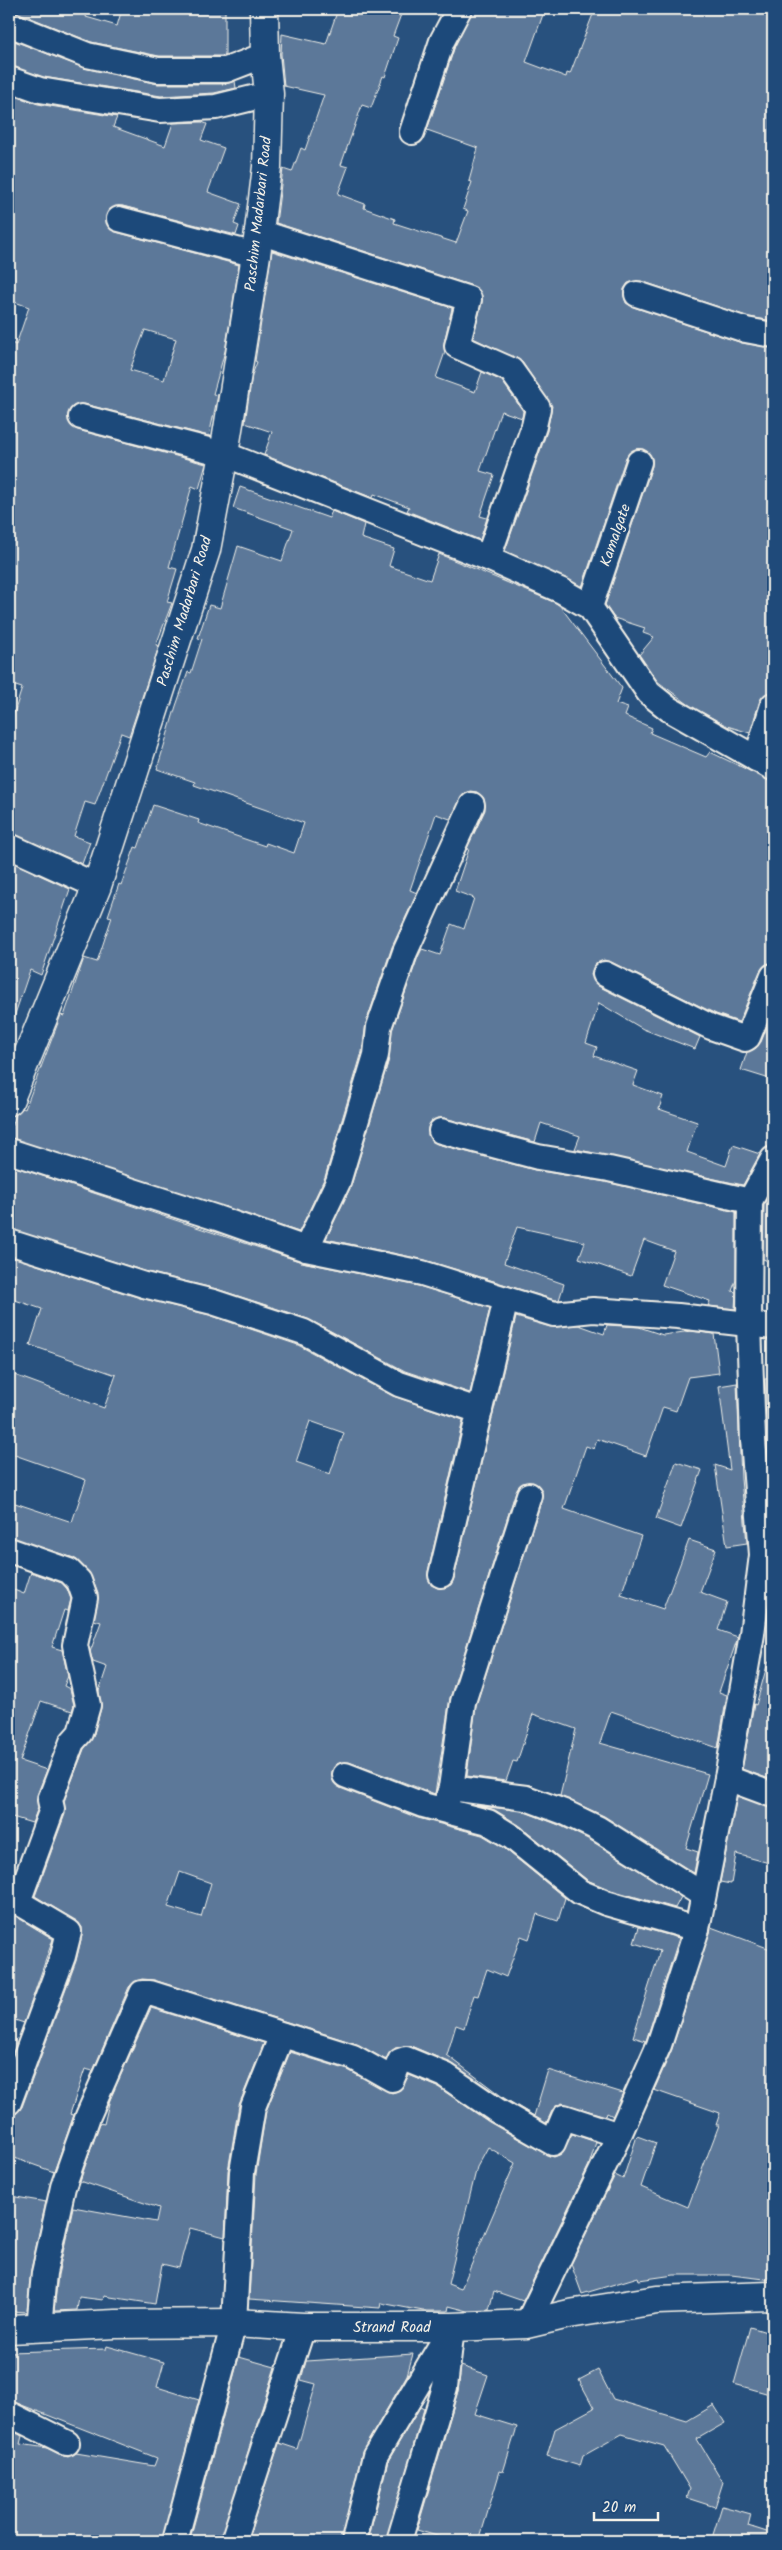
<svg xmlns="http://www.w3.org/2000/svg" width="782" height="2550" font-family="Kalam,sans-serif">
  <style>
    .building { fill: #5b7899; stroke: #f4f1e8; fill-rule: evenodd }
    .lines { fill: none; stroke-linecap: round; stroke-linejoin: round }
    .minor-casing { stroke: #f4f1e8; stroke-width: 28 }
    .tertiary-casing { stroke: #f4f1e8; stroke-width: 31 }
    .secondary-casing { stroke: #f4f1e8; stroke-width: 31 }
    .minor { stroke: #1f4a7a; stroke-width: 24 }
    .tertiary { stroke: #1f4a7a; stroke-width: 28 }
    .secondary { stroke: #1f4a7a; stroke-width: 28 }
    .labels { text-anchor: middle; stroke-width: 5; stroke-linejoin: round; paint-order: stroke }
    .street-label { font-size: 15px; fill: #f4f1e8; stroke: #1f4a7a }
  </style>
  <rect width="100%" height="100%" fill="#28517e"/>
  <filter id="ink" filterUnits="userSpaceOnUse"><feTurbulence type="fractalNoise" baseFrequency=".02" numOctaves="2"/><feDisplacementMap in="SourceGraphic" scale="10" xChannelSelector="R" yChannelSelector="G"/><feConvolveMatrix kernelMatrix="1 2 1 2 8 2 1 2 1" color-interpolation-filters="sRGB"/></filter>
  <g filter="url(#ink)">
    <g class="building">
      <path d="M 9,9 L 88,9 L 86,17 L 117,26 L 122,9 L 225,9 L 225,56 L 159,56 L 91,42 Z"/>
      <path d="M 338,9 L 403,9 L 393,36 L 398,38 L 385,77 L 383,76 L 371,108 L 362,105 L 341,165 L 348,167 L 338,194 L 365,204 L 364,208 L 395,219 L 394,223 L 456,243 L 468,211 L 463,209 L 472,182 L 469,181 L 478,148 L 427,130 L 455,46 L 473,9 L 545,9 L 526,62 L 566,77 L 567,73 L 570,74 L 595,9 L 773,9 L 773,321 L 749,317 L 641,281 L 628,283 L 624,289 L 624,296 L 626,303 L 633,307 L 742,343 L 773,348 L 773,692 L 764,695 L 760,700 L 750,733 L 727,726 L 692,707 L 657,681 L 639,655 L 654,637 L 643,633 L 645,628 L 614,618 L 605,605 L 652,466 L 652,459 L 649,453 L 643,449 L 636,449 L 626,457 L 582,587 L 505,551 L 547,431 L 552,406 L 522,362 L 473,338 L 482,302 L 479,290 L 473,286 L 276,223 L 283,169 L 292,172 L 301,148 L 305,150 L 324,95 L 284,86 L 281,54 L 282,34 L 326,44 Z"/>
      <path d="M 9,39 L 84,68 L 158,84 L 226,84 L 235,81 L 236,88 L 214,93 L 161,96 L 43,77 L 9,66 Z"/>
      <path d="M 9,94 L 38,104 L 117,117 L 113,127 L 165,146 L 173,123 L 202,122 L 207,124 L 201,140 L 224,148 L 208,192 L 241,204 L 234,224 L 239,226 L 236,235 L 122,206 L 110,209 L 106,216 L 109,228 L 116,232 L 239,265 L 225,351 L 213,394 L 218,395 L 209,436 L 84,404 L 72,407 L 68,414 L 71,426 L 78,430 L 206,464 L 199,489 L 192,486 L 169,567 L 177,569 L 167,602 L 172,603 L 156,645 L 159,646 L 129,736 L 121,733 L 95,805 L 85,802 L 74,836 L 90,842 L 82,864 L 9,832 L 9,729 L 22,688 L 9,684 L 9,342 L 16,345 L 29,307 L 9,300 ZM 145,330 L 176,339 L 164,380 L 130,370 Z"/>
      <path d="M 272,251 L 452,308 L 444,343 L 445,352 L 436,378 L 475,392 L 482,372 L 502,381 L 523,411 L 522,418 L 501,411 L 480,471 L 494,475 L 480,516 L 487,518 L 480,540 L 407,511 L 409,507 L 374,494 L 373,498 L 264,455 L 272,432 L 245,423 L 252,375 L 257,362 L 255,361 Z"/>
      <path d="M 240,487 L 329,518 L 332,511 L 364,524 L 361,538 L 394,549 L 389,566 L 430,580 L 439,554 L 556,603 L 560,606 L 622,688 L 616,704 L 628,708 L 625,716 L 652,728 L 650,733 L 706,757 L 710,752 L 773,782 L 773,963 L 765,965 L 760,971 L 739,1022 L 716,1014 L 611,962 L 604,960 L 597,963 L 593,968 L 591,975 L 598,986 L 700,1037 L 695,1049 L 643,1029 L 599,1003 L 586,1043 L 597,1047 L 594,1056 L 638,1071 L 633,1085 L 663,1096 L 659,1109 L 697,1122 L 687,1152 L 726,1166 L 733,1145 L 760,1154 L 743,1185 L 575,1149 L 580,1136 L 541,1123 L 535,1142 L 444,1118 L 432,1121 L 428,1128 L 431,1140 L 437,1144 L 535,1170 L 606,1182 L 736,1212 L 736,1280 L 732,1291 L 736,1292 L 735,1309 L 708,1306 L 710,1301 L 662,1285 L 674,1251 L 644,1240 L 631,1276 L 579,1258 L 585,1242 L 517,1227 L 504,1263 L 564,1284 L 559,1300 L 555,1300 L 425,1260 L 326,1239 L 351,1186 L 389,1059 L 392,1030 L 418,957 L 422,949 L 440,955 L 451,924 L 464,929 L 474,898 L 455,891 L 469,849 L 467,848 L 485,810 L 483,797 L 477,792 L 470,791 L 464,794 L 450,819 L 436,814 L 410,890 L 417,893 L 392,947 L 366,1023 L 362,1052 L 325,1177 L 299,1232 L 9,1138 L 16,1114 L 23,1108 L 25,1109 L 61,1015 L 64,1016 L 84,958 L 97,962 L 112,917 L 108,916 L 119,884 L 121,885 L 135,847 L 138,848 L 153,805 L 199,820 L 198,823 L 265,846 L 266,843 L 294,853 L 304,823 L 194,785 L 195,782 L 157,769 L 176,706 L 188,672 L 191,673 L 202,639 L 198,638 L 209,605 L 220,608 L 238,546 L 282,561 L 293,529 L 233,508 Z"/>
      <path d="M 9,861 L 70,889 L 41,975 L 30,970 L 12,1023 L 9,1023 Z"/>
      <path d="M 773,1012 L 773,1080 L 741,1070 L 747,1052 L 756,1048 L 761,1042 Z"/>
      <path d="M 9,1165 L 302,1262 L 419,1286 L 490,1308 L 470,1393 L 405,1371 L 308,1319 L 217,1289 L 148,1272 L 9,1229 Z"/>
      <path d="M 773,1187 L 773,1263 L 763,1259 L 764,1205 Z"/>
      <path d="M 9,1256 L 140,1298 L 209,1315 L 298,1345 L 393,1396 L 463,1420 L 428,1572 L 431,1585 L 438,1588 L 451,1585 L 454,1578 L 516,1317 L 550,1327 L 579,1325 L 604,1334 L 607,1325 L 639,1327 L 663,1335 L 691,1331 L 714,1334 L 719,1373 L 688,1377 L 676,1411 L 663,1407 L 646,1456 L 597,1439 L 594,1449 L 586,1446 L 564,1509 L 641,1536 L 621,1595 L 663,1609 L 689,1540 L 716,1549 L 700,1592 L 727,1602 L 718,1630 L 738,1637 L 719,1692 L 727,1695 L 718,1748 L 611,1711 L 600,1743 L 708,1774 L 686,1848 L 698,1852 L 694,1873 L 604,1816 L 560,1796 L 576,1729 L 533,1714 L 517,1762 L 513,1761 L 506,1781 L 467,1776 L 476,1705 L 542,1499 L 539,1486 L 533,1482 L 520,1485 L 516,1491 L 450,1698 L 435,1794 L 349,1762 L 337,1764 L 332,1771 L 334,1783 L 340,1788 L 418,1818 L 482,1835 L 504,1848 L 565,1898 L 558,1921 L 537,1914 L 529,1939 L 521,1936 L 506,1977 L 487,1969 L 478,1996 L 474,1995 L 464,2028 L 456,2025 L 447,2055 L 504,2098 L 534,2116 L 548,2070 L 623,2093 L 613,2116 L 607,2113 L 606,2116 L 562,2103 L 555,2107 L 546,2123 L 503,2098 L 453,2064 L 411,2046 L 395,2048 L 386,2060 L 357,2044 L 154,1980 L 142,1979 L 134,1982 L 129,1987 L 93,2071 L 85,2069 L 70,2114 L 74,2115 L 54,2172 L 9,2156 L 9,2119 L 10,2116 L 17,2113 L 22,2107 L 76,1961 L 82,1935 L 82,1927 L 76,1921 L 35,1896 L 65,1814 L 64,1801 L 84,1749 L 93,1737 L 101,1708 L 99,1691 L 107,1667 L 93,1662 L 90,1652 L 101,1622 L 94,1620 L 98,1594 L 89,1572 L 74,1558 L 9,1537 L 9,1501 L 72,1522 L 86,1480 L 9,1453 L 9,1373 L 104,1408 L 116,1375 L 30,1345 L 42,1309 L 9,1298 ZM 310,1421 L 344,1433 L 330,1474 L 296,1462 ZM 180,1872 L 211,1883 L 201,1917 L 168,1907 Z"/>
      <path d="M 773,1378 L 773,1481 L 770,1481 L 765,1379 Z"/>
      <path d="M 737,1383 L 741,1479 L 747,1543 L 727,1546 L 715,1465 L 730,1470 L 719,1386 Z"/>
      <path d="M 676,1462 L 702,1470 L 681,1528 L 656,1519 Z"/>
      <path d="M 31,1572 L 62,1583 L 67,1589 L 71,1599 L 68,1611 L 64,1610 L 52,1647 L 62,1650 L 68,1676 L 64,1686 L 70,1689 L 74,1705 L 72,1711 L 41,1701 L 20,1761 L 47,1770 L 37,1795 L 38,1808 L 32,1823 L 9,1816 L 9,1588 L 24,1594 Z"/>
      <path d="M 768,1662 L 773,1663 L 772,1780 L 742,1769 L 754,1704 L 756,1705 Z"/>
      <path d="M 737,1796 L 773,1808 L 773,1864 L 736,1854 L 731,1884 L 720,1882 Z"/>
      <path d="M 480,1806 L 523,1811 L 559,1825 L 590,1840 L 681,1897 L 675,1908 L 611,1890 L 587,1880 L 519,1825 L 495,1810 Z"/>
      <path d="M 9,1912 L 53,1939 L 24,2023 L 9,2018 Z"/>
      <path d="M 639,1927 L 679,1938 L 646,2041 L 633,2037 L 660,1951 L 634,1943 Z"/>
      <path d="M 711,1927 L 773,1950 L 773,2280 L 731,2275 L 674,2275 L 639,2280 L 638,2277 L 582,2294 L 571,2264 L 615,2175 L 623,2179 L 637,2136 L 656,2143 L 641,2187 L 688,2207 L 719,2125 L 716,2125 L 720,2113 L 654,2090 L 672,2049 Z"/>
      <path d="M 151,2008 L 264,2043 L 239,2105 L 228,2171 L 225,2237 L 190,2228 L 179,2268 L 162,2264 L 155,2304 L 104,2296 L 103,2300 L 79,2297 L 77,2310 L 54,2311 L 58,2275 L 73,2207 L 156,2222 L 159,2208 L 80,2181 L 100,2123 L 104,2124 L 110,2099 Z"/>
      <path d="M 290,2052 L 348,2070 L 392,2093 L 400,2090 L 409,2075 L 438,2087 L 489,2122 L 547,2155 L 554,2157 L 561,2154 L 572,2134 L 596,2142 L 589,2165 L 523,2301 L 494,2291 L 489,2310 L 468,2311 L 449,2306 L 448,2311 L 423,2311 L 381,2303 L 380,2308 L 249,2299 L 256,2174 L 266,2111 ZM 488,2147 L 515,2163 L 461,2289 L 448,2284 L 477,2167 Z"/>
      <path d="M 10,2196 L 46,2202 L 31,2270 L 27,2312 L 9,2311 Z"/>
      <path d="M 750,2327 L 773,2334 L 773,2395 L 734,2384 Z"/>
      <path d="M 107,2346 L 164,2362 L 157,2387 L 199,2400 L 162,2541 L 9,2541 L 9,2429 L 22,2436 L 20,2444 L 47,2448 L 61,2455 L 68,2457 L 76,2453 L 154,2466 L 157,2458 L 9,2400 L 9,2352 L 106,2349 Z"/>
      <path d="M 413,2354 L 407,2375 L 362,2452 L 341,2541 L 247,2541 L 279,2443 L 297,2449 L 316,2384 L 301,2380 L 306,2361 Z"/>
      <path d="M 239,2357 L 275,2367 L 220,2541 L 196,2541 L 190,2539 Z"/>
      <path d="M 461,2366 L 488,2375 L 475,2414 L 517,2427 L 503,2472 L 500,2471 L 479,2541 L 453,2541 L 417,2530 L 458,2391 Z"/>
      <path d="M 598,2370 L 613,2399 L 687,2421 L 714,2405 L 725,2423 L 697,2439 L 723,2482 L 715,2507 L 687,2498 L 690,2489 L 664,2446 L 622,2434 L 583,2456 L 580,2466 L 547,2456 L 555,2429 L 594,2408 L 579,2380 Z"/>
      <path d="M 420,2407 L 424,2409 L 386,2541 L 368,2541 L 388,2461 Z"/>
      <path d="M 722,2506 L 751,2514 L 748,2526 L 773,2534 L 773,2541 L 711,2541 Z"/>
    </g>
    <g class="lines">
      <defs>
        <g id="minor">
          <path d="M 9,24 L 87,55 L 158,70 L 226,70 L 265,55"/>
          <path d="M 9,79 L 40,90 L 160,110 L 216,107 L 269,94"/>
          <path d="M 412,132 L 442,41 L 459,9"/>
          <path d="M 119,219 L 256,255"/>
          <path d="M 259,232 L 469,299 L 457,346 L 511,370 L 538,408 L 534,426 L 488,558"/>
          <path d="M 637,294 L 746,330 L 773,335"/>
          <path d="M 81,417 L 224,454 L 488,558 L 562,591 L 590,607 L 649,693 L 669,709 L 773,768"/>
          <path d="M 590,607 L 639,462"/>
          <path d="M 756,759 L 773,705"/>
          <path d="M 9,846 L 97,886"/>
          <path d="M 605,974 L 711,1027 L 745,1039 L 748,1037 L 773,976"/>
          <path d="M 441,1131 L 538,1157 L 609,1169 L 750,1201"/>
          <path d="M 9,1151 L 217,1218 L 306,1249 L 422,1273 L 554,1314 L 593,1310 L 678,1316 L 773,1327"/>
          <path d="M 9,1242 L 144,1285 L 213,1302 L 304,1332 L 399,1384 L 480,1411"/>
          <path d="M 306,1249 L 338,1182 L 376,1055 L 379,1027 L 405,952 L 472,805"/>
          <path d="M 9,1550 L 69,1571 L 79,1581 L 85,1598 L 75,1645 L 88,1705 L 80,1733 L 72,1742 L 50,1800 L 52,1809 L 18,1902 L 69,1932 L 63,1956 L 9,2102"/>
          <path d="M 441,1575 L 506,1299"/>
          <path d="M 345,1775 L 423,1805 L 488,1822 L 512,1837 L 580,1892 L 606,1903 L 697,1929"/>
          <path d="M 727,1778 L 773,1795"/>
          <path d="M 451,1788 L 463,1702 L 529,1495"/>
          <path d="M 446,1803 L 451,1788 L 526,1798 L 564,1812 L 597,1828 L 703,1895"/>
          <path d="M 527,2324 L 619,2135 L 659,2045 L 697,1929 L 727,1778 L 752,1634 L 762,1555 L 753,1439 L 749,1324 L 750,1201 L 773,1159"/>
          <path d="M 39,2328 L 44,2273 L 63,2187 L 88,2116 L 142,1993 L 150,1993 L 353,2057 L 392,2079 L 400,2061 L 406,2059 L 445,2075 L 496,2110 L 553,2143 L 564,2117 L 619,2135"/>
          <path d="M 9,2414 L 67,2443"/>
          <path d="M 175,2541 L 234,2323 L 242,2172 L 253,2107 L 282,2035"/>
          <path d="M 233,2541 L 303,2327"/>
          <path d="M 354,2541 L 375,2456 L 452,2327"/>
          <path d="M 399,2541 L 445,2387 L 451,2336"/>
        </g>
        <path id="tertiary" d="M 9,1101 L 97,886 L 206,550 L 224,454 L 256,255 L 267,167 L 269,94 L 265,55 L 264,9"/>
        <path id="secondary" d="M 9,2329 L 116,2324 L 234,2323 L 303,2327 L 452,2327 L 527,2324 L 569,2314 L 657,2300 L 773,2296"/>
      </defs>
      <use href="#minor" class="minor-casing"/>
      <use href="#tertiary" class="tertiary-casing"/>
      <use href="#secondary" class="secondary-casing"/>
      <use href="#minor" class="minor"/>
      <use href="#tertiary" class="tertiary"/>
      <use href="#secondary" class="secondary"/>
    </g>
  </g>
  <g class="labels">
    <g class="street-label">
      <text transform="translate(258 214) rotate(-84)" y="5">Paschim Madarbari Road</text>
      <text transform="translate(615 535) rotate(-71)" y="5">Kamalgate</text>
      <text transform="translate(184 611) rotate(-73)" y="5">Paschim Madarbari Road</text>
      <text x="392" y="2332">Strand Road</text>
    </g>
  </g>
  <rect width="782" height="2550" fill="none" stroke="#1f4a7a" stroke-width="30"/>
  <rect x="15" y="15" width="752" height="2520" fill="none" stroke="#f4f1e8" stroke-width="2" filter="url(#ink)"/>
  <path d="M594 2512v8h64v-8" fill="none" stroke="#f4f1e8" stroke-width="2.5"/>
  <text x="602" y="2512" font-size="15" fill="#f4f1e8" stroke="#1f4a7a" stroke-width="4" paint-order="stroke">20 m</text>
</svg>
